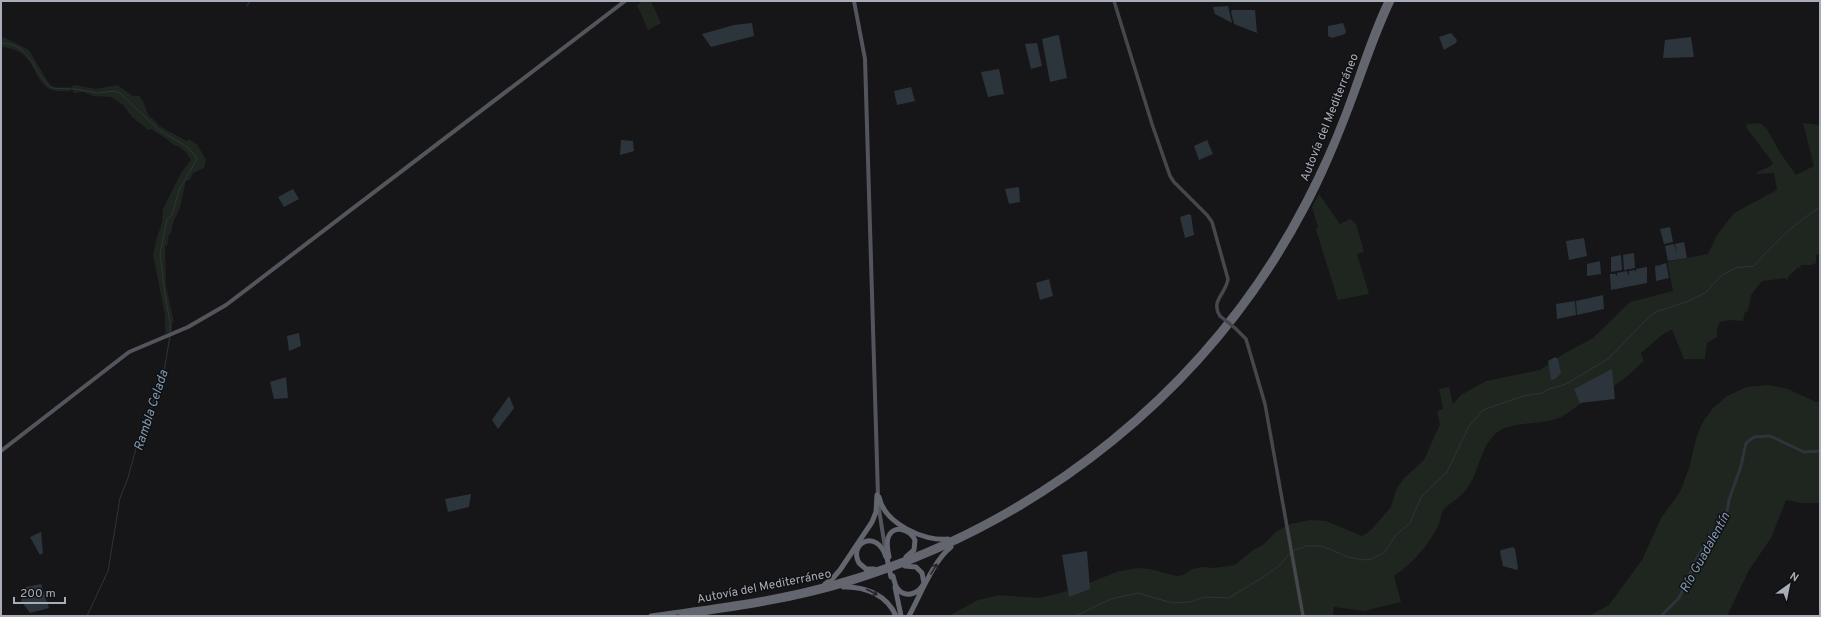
<svg xmlns="http://www.w3.org/2000/svg" width="1821" height="617" font-family="Overpass,sans-serif">
  <style>
    .green { fill: #1e261f }
    .water { fill: #2c353c }
    .lines { fill: none; stroke-linecap: round; stroke-linejoin: round }
    .stream { stroke: #2c353c; stroke-width: 1 }
    .river { stroke: #2c353c; stroke-width: 3 }
    .secondary { stroke: #45474d; stroke-width: 3.5 }
    .primary { stroke: #53555c; stroke-width: 4 }
    .highway { stroke: #63666e; stroke-width: 5 }
    .secondary-bridge { stroke: #45474d; stroke-width: 3.5 }
    .highway-bridge { stroke: #63666e; stroke-width: 5 }
    .oneway { stroke: #26262a }
    .labels { text-anchor: middle; stroke-width: 3; stroke-linejoin: round; paint-order: stroke }
    .street-label { font-size: 12px; fill: #a8adb8; stroke: #111113 }
    .water-label { font-size: 13px; font-style: italic; fill: #7f9bb3; stroke: #111113 }
  </style>
  <rect width="100%" height="100%" fill="#161618"/>
  <g class="green">
    <path d="M 643,1 L 651,1 L 661,23 L 648,30 L 637,5 Z"/>
    <path d="M 4,37 L 29,50 L 50,85 L 56,88 L 69,87 L 71,91 C 65,91 58,92 52,90 C 30,81 39,50 1,47 L 1,38 Z"/>
    <path d="M 75,85 L 95,89 L 117,85 L 133,96 L 139,96 C 145,102 145,108 148,114 C 151,119 157,120 159,126 L 187,141 L 188,139 L 197,144 L 206,160 L 204,168 L 193,173 L 190,180 L 186,181 L 180,207 L 173,223 L 171,233 L 169,234 L 167,245 L 165,246 L 166,286 L 174,322 L 172,323 L 172,331 L 165,334 C 166,327 164,322 165,315 L 153,255 L 157,237 L 162,223 L 163,209 L 181,173 L 191,160 L 186,152 L 178,146 L 174,145 L 168,140 L 151,129 L 147,130 L 146,128 L 132,117 L 123,105 L 111,97 L 93,96 L 83,92 L 74,93 L 71,86 Z"/>
    <path d="M 1760,123 L 1767,129 L 1779,151 L 1796,175 L 1814,166 L 1803,123 L 1820,125 L 1820,253 L 1816,255 L 1816,263 L 1811,265 L 1801,265 L 1800,268 L 1798,267 L 1788,277 L 1788,280 L 1785,278 L 1762,281 L 1751,295 L 1748,311 L 1745,312 L 1743,321 L 1729,320 L 1720,322 L 1717,329 L 1717,337 L 1707,343 L 1705,359 L 1684,359 L 1672,330 C 1664,331 1649,347 1641,353 L 1644,361 C 1633,371 1622,382 1608,389 C 1602,393 1595,395 1589,398 C 1579,404 1571,412 1561,417 C 1542,426 1508,420 1494,435 C 1481,449 1479,468 1470,484 C 1464,495 1453,501 1444,509 C 1440,514 1441,521 1438,526 C 1429,545 1411,565 1394,576 L 1401,602 L 1364,611 L 1334,607 L 1333,616 L 1304,616 L 1298,591 L 1301,616 L 948,616 L 978,600 L 999,595 L 1040,598 L 1075,589 L 1116,572 L 1137,568 L 1150,569 L 1177,576 L 1183,575 L 1192,569 L 1203,567 L 1214,568 L 1235,565 L 1253,550 L 1263,545 L 1277,531 L 1290,524 L 1310,520 L 1326,521 L 1362,536 L 1370,531 L 1391,507 L 1396,490 L 1403,479 L 1424,460 L 1440,424 L 1437,411 L 1443,409 L 1439,389 L 1449,387 L 1453,404 L 1461,395 L 1486,381 L 1540,370 L 1563,354 L 1593,338 L 1630,302 L 1673,291 L 1667,262 L 1708,254 L 1717,235 L 1734,213 L 1777,190 L 1774,173 L 1757,174 L 1757,172 L 1771,166 L 1773,163 L 1746,127 L 1747,124 Z"/>
    <path d="M 1319,194 L 1340,224 L 1350,219 L 1356,224 L 1364,252 L 1357,254 L 1369,294 L 1338,300 L 1316,230 L 1318,227 L 1312,207 Z"/>
    <path d="M 1769,385 L 1788,389 L 1816,402 L 1820,402 L 1820,503 L 1801,503 L 1786,500 L 1771,538 L 1749,570 L 1727,616 L 1589,616 L 1609,605 L 1642,560 L 1661,518 L 1680,492 L 1689,468 L 1697,435 L 1704,420 L 1713,408 L 1727,396 L 1747,387 Z"/>
  </g>
  <g class="water">
    <path d="M 1228,6 L 1232,23 L 1215,14 L 1213,7 Z"/>
    <path d="M 1232,10 L 1255,10 L 1257,33 L 1234,24 L 1231,12 Z"/>
    <path d="M 752,23 L 754,36 L 711,47 L 702,34 L 734,25 Z"/>
    <path d="M 1343,23 L 1346,31 L 1345,34 L 1332,38 L 1328,36 L 1328,26 Z"/>
    <path d="M 1451,33 L 1457,40 L 1456,43 L 1444,50 L 1439,37 Z"/>
    <path d="M 1057,35 L 1059,36 L 1067,78 L 1050,82 L 1042,39 Z"/>
    <path d="M 1691,37 L 1694,57 L 1663,58 L 1665,40 Z"/>
    <path d="M 1037,43 L 1042,66 L 1031,69 L 1025,44 Z"/>
    <path d="M 999,69 L 1004,94 L 988,97 L 981,72 Z"/>
    <path d="M 911,87 L 915,101 L 897,105 L 894,91 Z"/>
    <path d="M 621,140 L 633,141 L 634,151 L 620,155 Z"/>
    <path d="M 1207,140 L 1213,154 L 1199,160 L 1194,146 Z"/>
    <path d="M 1019,187 L 1020,202 L 1009,204 L 1005,189 Z"/>
    <path d="M 293,189 L 299,199 L 284,207 L 278,197 Z"/>
    <path d="M 1189,214 L 1191,215 L 1194,235 L 1185,238 L 1180,217 Z"/>
    <path d="M 1670,227 L 1673,242 L 1664,244 L 1660,229 Z"/>
    <path d="M 1584,238 L 1587,256 L 1569,260 L 1566,241 Z"/>
    <path d="M 1684,242 L 1687,258 L 1668,261 L 1665,246 L 1674,244 L 1677,255 L 1675,244 Z"/>
    <path d="M 1634,253 L 1635,268 L 1624,270 L 1623,255 Z"/>
    <path d="M 1621,255 L 1622,270 L 1611,272 L 1611,257 Z"/>
    <path d="M 1600,261 L 1601,274 L 1587,276 L 1587,264 Z"/>
    <path d="M 1666,263 L 1669,278 L 1656,281 L 1655,266 L 1659,265 L 1660,267 L 1660,265 Z"/>
    <path d="M 1647,267 L 1647,283 L 1611,290 L 1610,274 L 1616,274 L 1617,277 L 1617,273 L 1627,271 L 1629,276 L 1629,271 L 1635,270 L 1635,273 L 1636,269 Z"/>
    <path d="M 1049,279 L 1053,296 L 1040,300 L 1036,283 Z"/>
    <path d="M 1603,295 L 1604,309 L 1577,315 L 1576,301 Z"/>
    <path d="M 1575,301 L 1576,315 L 1557,319 L 1556,304 Z"/>
    <path d="M 299,333 L 301,346 L 289,351 L 287,336 Z"/>
    <path d="M 1555,357 L 1558,359 L 1561,373 L 1555,379 L 1551,380 L 1548,361 Z"/>
    <path d="M 1612,369 L 1615,399 L 1580,403 L 1574,389 Z"/>
    <path d="M 286,377 L 288,398 L 274,399 L 270,382 Z"/>
    <path d="M 509,396 L 514,408 L 498,429 L 492,420 Z"/>
    <path d="M 471,494 L 469,507 L 448,512 L 445,499 Z"/>
    <path d="M 41,532 L 43,553 L 40,555 L 30,537 Z"/>
    <path d="M 1513,547 L 1515,549 L 1518,568 L 1517,570 L 1503,566 L 1500,552 L 1501,550 Z"/>
    <path d="M 1087,551 L 1090,589 L 1069,597 L 1062,555 Z"/>
    <path d="M 41,584 L 49,608 L 30,613 L 21,601 L 26,587 Z"/>
  </g>
  <g class="lines">
    <g class="stream">
      <path d="M 247,6 L 250,1"/>
      <path d="M 1,43 C 33,44 32,73 52,88 L 74,89 L 99,93 L 114,91 L 120,93 L 159,130 L 186,146 L 195,155 L 197,159 L 179,190 L 172,215 L 167,219 L 160,254 L 165,295 L 170,322 L 170,333"/>
      <path d="M 1293,551 L 1306,546 L 1322,546 L 1348,557 L 1362,560 L 1371,559 L 1384,553 L 1396,535 L 1410,523 L 1421,497 L 1447,472 L 1469,426 L 1483,410 L 1523,396 L 1543,393 L 1546,390 L 1566,384 L 1608,359 L 1651,315 L 1658,311 L 1689,301 L 1705,293 L 1721,276 L 1735,268 L 1754,266 C 1774,243 1795,223 1820,207"/>
      <path d="M 87,616 L 108,571 L 120,498 L 128,478 L 139,437 L 151,408 L 164,371 L 170,336"/>
      <path d="M 1075,616 L 1111,599 L 1138,593 L 1172,603 L 1190,602 L 1204,597 L 1229,598 L 1265,576 L 1280,565 L 1290,553"/>
    </g>
    <path class="river" d="M 1661,616 L 1679,598 L 1698,556 L 1727,511 L 1729,500 L 1741,466 L 1746,443 L 1754,437 L 1770,436 L 1804,452 L 1820,451"/>
    <g class="secondary">
      <path d="M 1114,1 L 1152,124 L 1170,176 L 1174,182 L 1207,215 L 1212,222 L 1228,279 C 1226,294 1210,301 1220,316"/>
      <path d="M 1235,328 L 1246,339 L 1265,404 L 1303,616"/>
    </g>
    <g class="primary">
      <path d="M 854,1 L 865,59 L 878,496"/>
      <path d="M 1,451 L 129,352 L 188,327 L 226,305 L 625,1"/>
      <path d="M 878,503 L 886,554"/>
    </g>
    <g class="highway">
      <path d="M 879,497 C 884,523 924,542 948,539"/>
      <path d="M 889,557 C 888,551 886,544 888,538 C 893,523 910,530 915,540 L 914,550 L 906,557"/>
      <path d="M 874,569 L 866,569 L 859,563 C 848,543 877,528 886,557"/>
      <path d="M 893,576 C 894,580 895,585 897,588 C 905,599 919,594 924,583 L 922,573 L 916,567 L 905,566"/>
      <path d="M 825,584 L 833,578 L 840,570 L 872,522 L 876,512 L 877,495"/>
      <path d="M 843,587 C 865,586 887,595 896,616"/>
      <path d="M 895,587 L 901,616"/>
      <path d="M 651,616 C 713,607 777,600 838,582 C 1037,525 1210,386 1305,201 C 1319,174 1332,146 1343,117 C 1358,78 1369,38 1387,1"/>
      <path d="M 681,616 C 738,608 794,600 849,583 C 1043,524 1210,390 1305,210 C 1326,172 1342,131 1357,90 C 1368,60 1378,30 1392,1"/>
      <path d="M 909,616 C 920,596 933,561 951,547"/>
    </g>
    <path class="secondary-bridge" d="M 1220,316 L 1235,328"/>
    <path class="highway-bridge" d="M 887,558 L 891,577"/>
  </g>
  <defs><path id="oneway-shaft" d="M-6 0H5M1.5-3L5.5 0L1.5 3" fill="none" stroke-width="1.6" stroke-linecap="round" stroke-linejoin="round"/></defs>
  <g class="oneway">
    <use href="#oneway-shaft" transform="translate(934 569) rotate(-58)"/>
    <use href="#oneway-shaft" transform="translate(872 592) rotate(27)"/>
  </g>
  <g class="labels">
    <g class="street-label">
      <text transform="translate(1329 117) rotate(-68)" y="4">Autovía del Mediterráneo</text>
      <text transform="translate(764 586) rotate(-11)" y="4">Autovía del Mediterráneo</text>
    </g>
    <g class="water-label">
      <text transform="translate(150 410) rotate(-72)" y="5">Rambla Celada</text>
      <text transform="translate(1704 552) rotate(-61)" y="5">Río Guadalentín</text>
    </g>
  </g>
  <rect width="1821" height="617" fill="none" stroke="#a8adb8" stroke-width="4"/>
  <g transform="translate(1789 585) rotate(33)" stroke="#111113" stroke-width="3" paint-order="stroke">
  <path d="M0-3L7 15L0 10L-7 15Z" fill="#a8adb8"/>
  <text y="-6" font-size="11" font-weight="bold" text-anchor="middle" fill="#a8adb8">N</text>
  </g>
  <path d="M14 597v6h51v-6" fill="none" stroke="#a8adb8" stroke-width="2"/>
  <text x="20" y="597" font-size="12" fill="#a8adb8" stroke="#111113" stroke-width="3" paint-order="stroke">200 m</text>
</svg>
